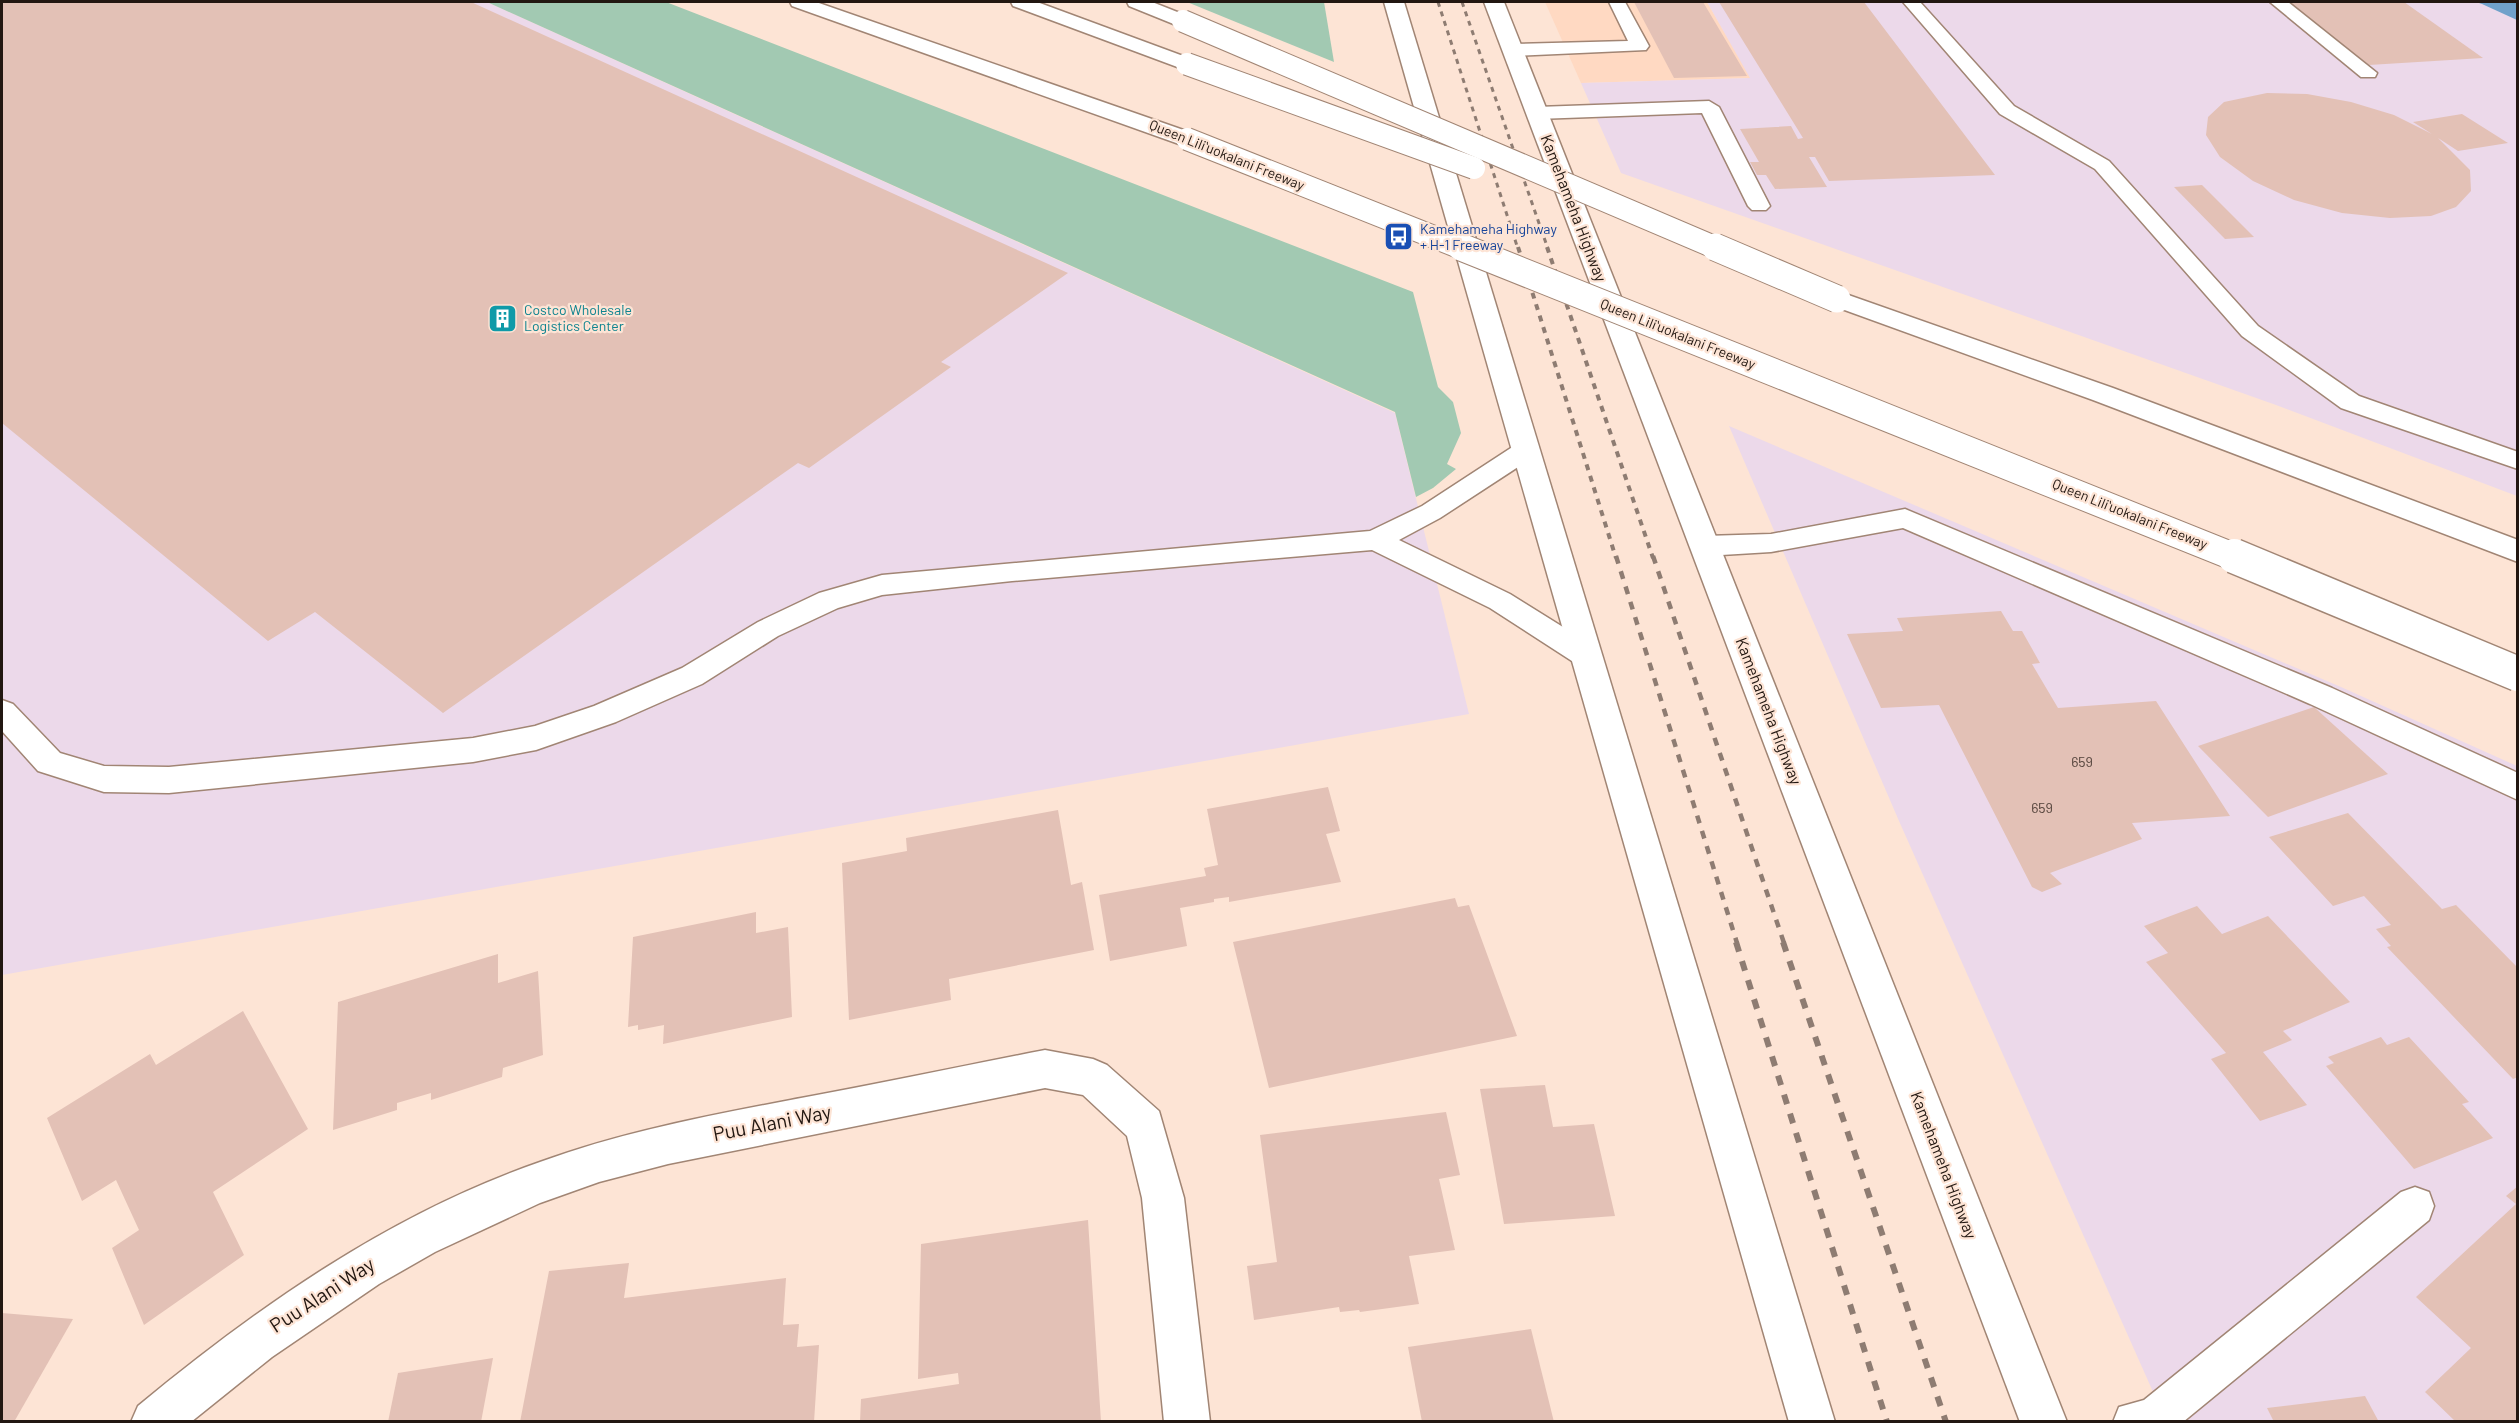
<svg xmlns="http://www.w3.org/2000/svg" width="2519" height="1423" font-family="Barlow,sans-serif">
  <style>
    .built { fill: #ffd9c2 }
    .industrial { fill: #ecd9ea }
    .green { fill: #a2c9b2 }
    .water { fill: #70a1ca }
    .building { fill: #e3c1b6 }
    .lines { fill: none; stroke-linecap: round; stroke-linejoin: round }
    .service-casing { stroke: #a18574; stroke-width: 3 }
    .minor-casing { stroke: #a18574; stroke-width: 3 }
    .primary-casing { stroke: #a18574; stroke-width: 3 }
    .motorway-casing { stroke: #a18574; stroke-width: 3 }
    .service { fill: #fff; fill-rule: evenodd }
    .minor { fill: #fff; fill-rule: evenodd }
    .primary { fill: #fff; fill-rule: evenodd }
    .motorway { fill: #fff; fill-rule: evenodd }
    .rail-far3 { stroke: #8e7c72; stroke-width: 3; stroke-dasharray: 5 5; stroke-linecap: butt }
    .rail-far2 { stroke: #8e7c72; stroke-width: 4; stroke-dasharray: 6 6; stroke-linecap: butt }
    .rail-far1 { stroke: #8e7c72; stroke-width: 4.5; stroke-dasharray: 8 8; stroke-linecap: butt }
    .rail { stroke: #8e7c72; stroke-width: 6; stroke-dasharray: 10 10; stroke-linecap: butt }
    .motorway-bridge-far2-casing { stroke: #a18574; stroke-width: 24; stroke-linecap: butt }
    .motorway-bridge-far1-casing { stroke: #a18574; stroke-width: 29; stroke-linecap: butt }
    .motorway-bridge-casing { stroke: #a18574; stroke-width: 37; stroke-linecap: butt }
    .motorway-bridge-far2 { stroke: #fff; stroke-width: 22 }
    .motorway-bridge-far1 { stroke: #fff; stroke-width: 27 }
    .motorway-bridge { stroke: #fff; stroke-width: 34 }
    .labels { text-anchor: middle; stroke-width: 4.5; stroke-linejoin: round; paint-order: stroke }
    .far-street-label { font-size: 14px; fill: #221711; stroke: #fde4d5 }
    .far-transit-label { font-size: 14px; fill: #164399; stroke: #fde4d5; text-anchor: start }
    .far-culture-label { font-size: 14px; fill: #0d838f; stroke: #fde4d5; text-anchor: start }
    .number-label { font-size: 14px; fill: #52423a }
    .street-label { font-size: 16px; fill: #221711; stroke: #fde4d5 }
    .near-street-label { font-size: 20px; fill: #221711; stroke: #fde4d5 }
  </style>
  <rect width="100%" height="100%" fill="#fde4d5"/>
  <path class="built" d="M 1545,2 L 1707,2 L 1751,78 L 1581,83 Z"/>
  <g class="industrial">
    <path d="M 2,2 L 487,2 L 1395,413 L 1469,714 L 2,975 Z"/>
    <path d="M 1707,2 L 2517,2 L 2517,496 L 2276,405 L 1621,173 L 1581,83 L 1750,78 Z"/>
    <path d="M 1729,426 L 2341,687 L 2517,766 L 2517,1421 L 2166,1421 L 1899,821 Z"/>
  </g>
  <g class="green">
    <path d="M 487,2 L 666,2 L 1413,292 L 1438,387 L 1453,402 L 1461,433 L 1447,464 L 1456,469 L 1433,488 L 1416,497 L 1395,412 Z"/>
    <path d="M 1187,2 L 1324,2 L 1334,62 Z"/>
  </g>
  <path class="water" d="M 2476,2 L 2517,2 L 2517,20 L 2482,4 Z"/>
  <g class="building">
    <path d="M 2,2 L 471,2 L 1068,273 L 941,362 L 951,367 L 809,468 L 798,463 L 443,713 L 315,612 L 268,641 L 2,423 Z"/>
    <path d="M 1634,2 L 1703,2 L 1747,76 L 1674,78 Z"/>
    <path d="M 1719,2 L 1864,2 L 1995,175 L 1829,181 L 1815,157 L 1809,157 L 1827,187 L 1775,189 L 1766,175 L 1757,175 L 1750,162 L 1759,162 L 1740,129 L 1791,126 L 1798,139 L 1803,138 Z"/>
    <path d="M 2288,2 L 2404,2 L 2483,58 L 2369,65 Z"/>
    <path d="M 2267,93 L 2307,94 L 2351,102 L 2394,115 L 2432,134 L 2413,122 L 2462,114 L 2508,143 L 2458,151 L 2438,138 L 2470,170 L 2471,191 L 2456,207 L 2431,216 L 2390,218 L 2342,213 L 2294,200 L 2253,181 L 2220,157 L 2206,135 L 2208,117 L 2224,102 Z"/>
    <path d="M 2202,185 L 2254,237 L 2225,239 L 2174,187 Z"/>
    <path d="M 2001,611 L 2013,631 L 2022,631 L 2040,663 L 2032,664 L 2058,708 L 2156,701 L 2230,816 L 2132,823 L 2142,839 L 2050,873 L 2062,884 L 2042,892 L 2032,887 L 1939,705 L 1881,708 L 1847,634 L 1903,631 L 1897,618 Z"/>
    <path d="M 2314,707 L 2388,774 L 2268,817 L 2198,746 Z"/>
    <path d="M 1328,787 L 1340,831 L 1326,834 L 1341,882 L 1229,902 L 1229,897 L 1214,899 L 1214,902 L 1180,908 L 1187,946 L 1110,961 L 1099,895 L 1206,876 L 1204,868 L 1218,865 L 1207,809 Z"/>
    <path d="M 1058,810 L 1071,885 L 1082,882 L 1094,950 L 949,979 L 951,1000 L 849,1020 L 842,863 L 907,851 L 906,838 Z"/>
    <path d="M 2348,813 L 2442,909 L 2456,905 L 2518,968 L 2518,1077 L 2513,1079 L 2387,947 L 2391,946 L 2376,929 L 2391,925 L 2364,896 L 2333,906 L 2269,837 Z"/>
    <path d="M 1455,898 L 1458,907 L 1469,905 L 1517,1036 L 1269,1088 L 1233,942 Z"/>
    <path d="M 2197,906 L 2222,934 L 2268,916 L 2350,1002 L 2283,1031 L 2292,1040 L 2263,1052 L 2307,1105 L 2260,1121 L 2211,1059 L 2226,1053 L 2146,962 L 2168,953 L 2144,926 Z"/>
    <path d="M 756,912 L 756,933 L 788,927 L 792,1017 L 663,1044 L 664,1025 L 638,1030 L 638,1025 L 628,1027 L 633,937 Z"/>
    <path d="M 498,954 L 498,983 L 538,971 L 543,1055 L 503,1068 L 502,1077 L 431,1100 L 431,1093 L 397,1103 L 397,1110 L 333,1130 L 338,1002 Z"/>
    <path d="M 243,1011 L 308,1129 L 213,1192 L 244,1255 L 144,1325 L 112,1248 L 139,1230 L 116,1180 L 82,1201 L 47,1118 L 150,1054 L 156,1065 Z"/>
    <path d="M 2381,1037 L 2387,1045 L 2409,1037 L 2469,1102 L 2462,1104 L 2493,1138 L 2414,1169 L 2326,1066 L 2334,1063 L 2328,1057 Z"/>
    <path d="M 1545,1085 L 1553,1127 L 1594,1124 L 1615,1216 L 1504,1224 L 1480,1089 Z"/>
    <path d="M 1446,1112 L 1460,1175 L 1439,1179 L 1455,1250 L 1409,1256 L 1419,1304 L 1360,1312 L 1359,1310 L 1340,1312 L 1339,1307 L 1254,1320 L 1247,1266 L 1277,1262 L 1260,1135 Z"/>
    <path d="M 2518,1186 L 2518,1422 L 2456,1422 L 2425,1392 L 2471,1348 L 2416,1297 L 2516,1204 L 2506,1196 Z"/>
    <path d="M 1088,1220 L 1101,1422 L 860,1422 L 861,1399 L 959,1384 L 958,1373 L 918,1379 L 921,1244 Z"/>
    <path d="M 629,1263 L 624,1298 L 786,1278 L 783,1325 L 799,1324 L 797,1347 L 819,1345 L 814,1422 L 520,1422 L 549,1271 Z"/>
    <path d="M 2,1313 L 73,1319 L 14,1422 L 2,1422 Z"/>
    <path d="M 1531,1329 L 1554,1422 L 1422,1422 L 1408,1347 Z"/>
    <path d="M 493,1358 L 481,1422 L 388,1422 L 398,1373 Z"/>
    <path d="M 2365,1396 L 2379,1422 L 2274,1422 L 2267,1408 Z"/>
  </g>
  <g class="lines">
    <defs>
      <g id="service">
        <path d="M 1609,2 L 1625,2 L 1649,46 L 1646,50 L 1512,56 L 1503,50 L 1512,44 L 1628,41 Z"/>
        <path d="M 1903,2 L 1920,2 L 2014,106 L 2109,161 L 2258,326 L 2359,396 L 2518,452 L 2518,469 L 2341,408 L 2242,336 L 2095,169 L 2000,114 Z"/>
        <path d="M 2270,2 L 2288,2 L 2377,73 L 2375,77 L 2361,77 Z"/>
        <path d="M 1709,101 L 1719,107 L 1770,206 L 1766,210 L 1752,210 L 1748,206 L 1702,113 L 1537,119 L 1527,113 L 1537,107 Z"/>
        <path d="M 1526,442 L 1535,444 L 1539,450 L 1535,456 L 1440,518 L 1399,540 L 1510,594 L 1595,647 L 1600,655 L 1595,663 L 1585,666 L 1575,663 L 1490,608 L 1372,550 L 1012,581 L 882,595 L 838,608 L 778,636 L 702,684 L 616,722 L 536,750 L 473,762 L 169,793 L 104,792 L 38,771 L 2,731 L 2,700 L 13,704 L 60,753 L 104,766 L 169,767 L 473,738 L 535,726 L 594,706 L 682,668 L 758,622 L 819,593 L 882,575 L 1370,531 L 1422,506 L 1517,444 Z"/>
        <path d="M 1905,509 L 2332,688 L 2518,773 L 2518,800 L 2310,704 L 1903,528 L 1771,552 L 1705,556 L 1695,553 L 1691,546 L 1695,539 L 1705,536 L 1771,534 Z"/>
        <path d="M 2415,1187 L 2429,1192 L 2434,1206 L 2429,1220 L 2183,1422 L 2113,1422 L 2119,1407 L 2144,1400 L 2401,1192 Z"/>
      </g>
      <path id="minor" d="M 1045,1050 L 1093,1059 L 1107,1065 L 1159,1111 L 1184,1198 L 1210,1422 L 1164,1422 L 1142,1198 L 1127,1136 L 1083,1095 L 1045,1088 L 668,1164 L 599,1182 L 540,1203 L 435,1252 L 379,1284 L 272,1357 L 191,1422 L 131,1422 L 138,1406 C 259,1306 390,1214 540,1162 C 625,1131 712,1115 801,1098 C 882,1083 964,1066 1045,1050 Z"/>
      <g id="primary">
        <path d="M 1384,2 L 1404,2 L 1835,1422 L 1789,1422 Z"/>
        <path d="M 1484,2 L 1504,2 L 2067,1422 L 2020,1422 Z"/>
      </g>
      <g id="motorway">
        <path d="M 790,2 L 816,2 L 1195,134 L 1198,139 L 1195,144 L 1179,144 L 792,6 Z"/>
        <path d="M 1011,2 L 1037,2 L 1194,60 L 1197,64 L 1194,68 L 1180,68 L 1013,6 Z"/>
        <path d="M 1127,2 L 1152,2 L 1190,17 L 1193,21 L 1190,25 L 1176,25 L 1129,6 Z"/>
        <path d="M 1837,291 L 2113,388 L 2518,540 L 2518,562 L 2093,400 L 1828,304 L 1824,299 L 1828,294 Z"/>
      </g>
    </defs>
    <use href="#service" class="service-casing"/>
    <use href="#minor" class="minor-casing"/>
    <use href="#primary" class="primary-casing"/>
    <use href="#motorway" class="motorway-casing"/>
    <use href="#service" class="service"/>
    <use href="#minor" class="minor"/>
    <use href="#primary" class="primary"/>
    <use href="#motorway" class="motorway"/>
    <g class="rail-far3">
      <path d="M 1438,2 L 1518,249"/>
      <path d="M 1462,2 L 1548,249"/>
    </g>
    <g class="rail-far2">
      <path d="M 1518,247 L 1616,558"/>
      <path d="M 1547,247 L 1653,558"/>
    </g>
    <g class="rail-far1">
      <path d="M 1616,556 L 1737,943"/>
      <path d="M 1653,556 L 1784,943"/>
    </g>
    <g class="rail">
      <path d="M 1736,942 L 1887,1422"/>
      <path d="M 1783,942 L 1946,1422"/>
    </g>
    <defs>
      <g id="motorway-bridge-far2">
        <path d="M 1183,21 L 1719,249"/>
        <path d="M 1187,64 L 1474,168"/>
        <path d="M 1187,139 L 1464,249"/>
      </g>
      <g id="motorway-bridge-far1">
        <path d="M 1461,247 L 2237,558"/>
        <path d="M 1715,247 L 1837,299"/>
      </g>
      <path id="motorway-bridge" d="M 2234,556 L 2518,674"/>
    </defs>
    <use href="#motorway-bridge-far2" class="motorway-bridge-far2-casing"/>
    <use href="#motorway-bridge-far1" class="motorway-bridge-far1-casing"/>
    <use href="#motorway-bridge" class="motorway-bridge-casing"/>
    <use href="#motorway-bridge-far2" class="motorway-bridge-far2"/>
    <use href="#motorway-bridge-far1" class="motorway-bridge-far1"/>
    <use href="#motorway-bridge" class="motorway-bridge"/>
  </g>
  <defs>
    <symbol id="bus-square" viewBox="-11 -11 22 22"><rect x="-9" y="-9" width="18" height="18" rx="4" fill="#1a4fb4" stroke="#fde4d5"/><path d="M-5-6H5V4H4V6H2V4H-2V6H-4V4H-5ZM-3.5-4V0h7V-4ZM-3.5 1.2v1.5H-2V1.2ZM2 1.2v1.5H3.5V1.2Z" fill="#fff"/></symbol>
    <symbol id="building-square" viewBox="-11 -11 22 22"><rect x="-9" y="-9" width="18" height="18" rx="4" fill="#0f9aa8" stroke="#fde4d5"/><path d="M-4-6H4V6H1V3H-1V6H-4ZM-2.5-4.3h1.7v1.8h-1.7ZM.8-4.3h1.7v1.8H.8ZM-2.5-1h1.7V.8h-1.7ZM.8-1h1.7V.8H.8Z" fill="#fff"/></symbol>
  </defs>
  <g fill-rule="evenodd">
    <use href="#bus-square" x="1382" y="220" width="33" height="33"/>
    <use href="#building-square" x="486" y="302" width="33" height="33"/>
  </g>
  <g class="labels">
    <g class="far-street-label">
      <text transform="translate(1227 155) rotate(22)" y="5">Queen Liliʻuokalani Freeway</text>
      <text transform="translate(1678 334) rotate(22)" y="5">Queen Liliʻuokalani Freeway</text>
      <text transform="translate(2130 514) rotate(22)" y="5">Queen Liliʻuokalani Freeway</text>
    </g>
    <g class="far-transit-label">
      <text x="1420" y="234">Kamehameha Highway<tspan x="1420" dy="16">+ H-1 Freeway</tspan></text>
    </g>
    <g class="far-culture-label">
      <text x="524" y="315">Costco Wholesale<tspan x="524" dy="16">Logistics Center</tspan></text>
    </g>
    <g class="number-label">
      <text x="2082" y="767">659</text>
      <text x="2042" y="813">659</text>
    </g>
    <g class="street-label">
      <text transform="translate(1574 208) rotate(69)" y="6">Kamehameha Highway</text>
      <text transform="translate(1769 711) rotate(69)" y="6">Kamehameha Highway</text>
      <text transform="translate(1944 1165) rotate(69)" y="6">Kamehameha Highway</text>
    </g>
    <g class="near-street-label">
      <text transform="translate(772 1123) rotate(-11)" y="7">Puu Alani Way</text>
      <text transform="translate(322 1295) rotate(-33)" y="7">Puu Alani Way</text>
    </g>
  </g>
  <rect width="2519" height="1423" fill="none" stroke="#221711" stroke-width="6"/>
</svg>
